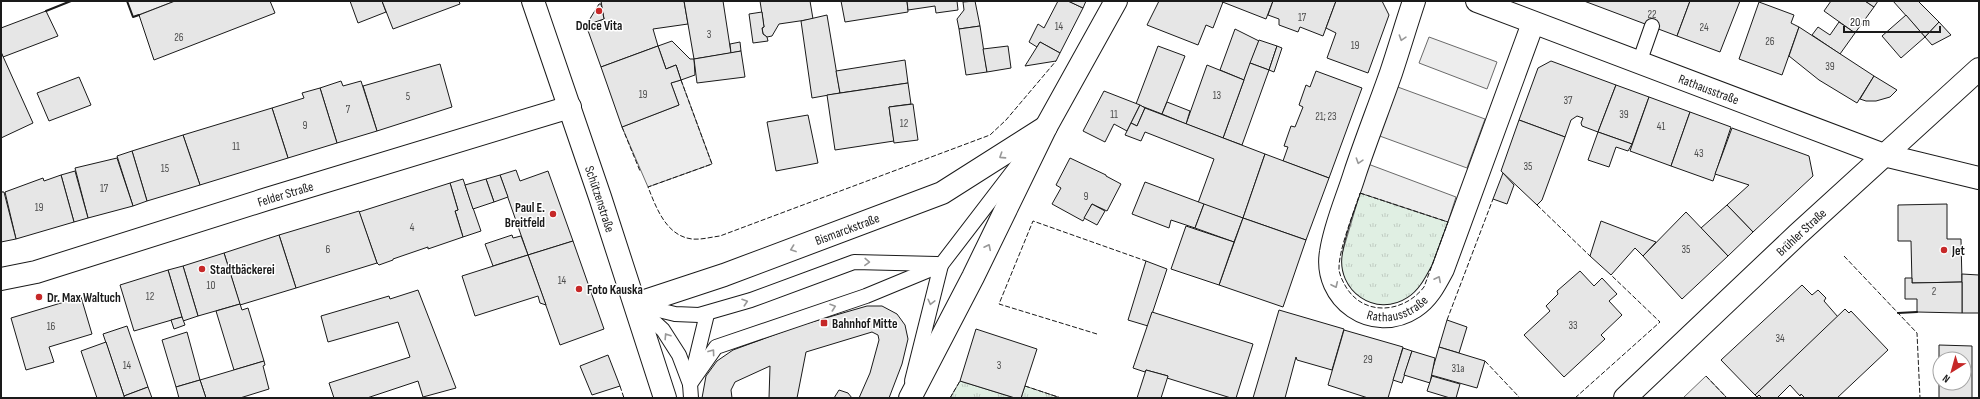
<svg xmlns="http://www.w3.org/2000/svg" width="1980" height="399" font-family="'Sofia Sans Condensed',sans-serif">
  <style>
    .grass { fill: url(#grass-tufts); stroke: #6a6a6a }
    .parking { fill: #ededed; stroke: #6a6a6a }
    .building { fill: #e6e6e6; stroke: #1a1a1a; fill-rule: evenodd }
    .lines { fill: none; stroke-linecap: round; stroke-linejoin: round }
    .lane-casing { stroke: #1a1a1a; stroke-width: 16 }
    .street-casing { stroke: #1a1a1a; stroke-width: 24 }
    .secondary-casing { stroke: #1a1a1a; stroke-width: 24 }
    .primary-casing { stroke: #1a1a1a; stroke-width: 24 }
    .lane { stroke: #fff; stroke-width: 14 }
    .street { stroke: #fff; stroke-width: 22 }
    .secondary { stroke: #fff; stroke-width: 22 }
    .primary { stroke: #fff; stroke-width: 22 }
    .fence { stroke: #1a1a1a; stroke-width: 1; stroke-dasharray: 5 2; stroke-linecap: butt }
    .wall { stroke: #1a1a1a; stroke-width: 2 }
    .oneway { stroke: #989898 }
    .poi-dot { fill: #c62828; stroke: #fff; stroke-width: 1.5 }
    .labels { text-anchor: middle; stroke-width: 3; stroke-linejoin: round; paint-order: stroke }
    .number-label { font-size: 11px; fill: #4d4d4d }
    .poi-label { font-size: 13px; font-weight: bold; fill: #1a1a1a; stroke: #fff; text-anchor: start }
    .street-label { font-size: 13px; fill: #1a1a1a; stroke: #fff }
  </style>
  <defs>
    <pattern id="grass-tufts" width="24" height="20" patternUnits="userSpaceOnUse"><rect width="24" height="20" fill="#e0efe3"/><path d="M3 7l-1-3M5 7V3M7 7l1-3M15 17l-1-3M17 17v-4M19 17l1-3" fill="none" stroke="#c0ccc2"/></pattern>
  </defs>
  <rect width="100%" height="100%" fill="#fff"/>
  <g class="grass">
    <path d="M 1360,193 L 1448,222 L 1427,279 L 1409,302 L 1379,308 L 1350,293 L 1339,264 Z"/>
    <path d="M 960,381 L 1015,398 L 950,398 Z"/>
    <path d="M 1025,386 L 1061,398 L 1021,398 Z"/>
  </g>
  <g class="parking">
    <path d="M 127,1 L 175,1 L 133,17 Z"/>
    <path d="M 1429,37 L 1497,62 L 1487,89 L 1419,63 Z"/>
    <path d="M 681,80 L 712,164 L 648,187 L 622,127 L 679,105 L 671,83 Z"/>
    <path d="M 1395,86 L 1485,119 L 1467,168 L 1377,135 Z"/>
    <path d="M 1368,164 L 1456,197 L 1448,222 L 1360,193 Z"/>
    <path d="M 1706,376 L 1727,398 L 1683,398 Z"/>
  </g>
  <g class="building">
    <path d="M 175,1 L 270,1 L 275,13 L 154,60 L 139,15 Z"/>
    <path d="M 350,1 L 382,1 L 386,12 L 358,23 Z"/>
    <path d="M 382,1 L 459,1 L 460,4 L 393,29 Z"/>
    <path d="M 601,1 L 684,1 L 688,24 L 653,29 L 658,46 L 601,67 L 586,25 L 604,19 Z"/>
    <path d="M 684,1 L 723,1 L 731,53 L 694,59 Z"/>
    <path d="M 760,1 L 810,1 L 813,19 L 779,24 L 772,36 L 767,37 L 763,34 L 762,28 L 764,27 Z"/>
    <path d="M 841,1 L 907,1 L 908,12 L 845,22 Z"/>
    <path d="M 907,1 L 957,1 L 958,10 L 936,13 L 935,6 L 908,10 Z"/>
    <path d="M 975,1 L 980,26 L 959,29 L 957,19 L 964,10 L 963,2 Z"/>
    <path d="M 1058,1 L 1068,1 L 1083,8 L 1060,53 L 1040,42 L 1037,47 L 1029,42 L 1038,24 L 1044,28 Z"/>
    <path d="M 1068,1 L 1086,1 L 1083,8 Z"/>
    <path d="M 1159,1 L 1220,1 L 1223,2 L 1213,28 L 1206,25 L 1198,45 L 1147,25 Z"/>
    <path d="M 1220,1 L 1273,1 L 1266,19 Z"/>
    <path d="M 1273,1 L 1336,1 L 1323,36 L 1300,27 L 1298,32 L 1279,25 L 1279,19 L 1268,15 Z"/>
    <path d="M 1336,1 L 1382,1 L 1389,15 L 1368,73 L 1327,58 L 1336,33 L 1326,28 Z"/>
    <path d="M 1584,1 L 1690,1 L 1677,36 Z"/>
    <path d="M 1690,1 L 1740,1 L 1720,52 L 1677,36 Z"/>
    <path d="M 1831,1 L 1865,1 L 1874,7 L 1855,33 L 1824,11 Z"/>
    <path d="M 1865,1 L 1878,1 L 1874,7 Z"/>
    <path d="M 1893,1 L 1918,1 L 1939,22 L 1925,37 Z"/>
    <path d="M 1759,2 L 1794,15 L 1791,23 L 1799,27 L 1782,75 L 1739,59 Z"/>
    <path d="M 599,4 L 601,4 L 604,19 L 589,24 L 588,22 Z"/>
    <path d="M 46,11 L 58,36 L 3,57 L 1,52 L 1,28 Z"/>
    <path d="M 762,12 L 764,27 L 762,28 L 763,34 L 767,37 L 768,41 L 753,43 L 749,14 Z"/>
    <path d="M 827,15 L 840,93 L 812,98 L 801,21 Z"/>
    <path d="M 1906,15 L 1925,37 L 1901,58 L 1882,36 Z"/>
    <path d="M 1839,22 L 1855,33 L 1840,54 L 1812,35 L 1818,27 L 1830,35 Z"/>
    <path d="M 1939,22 L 1951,35 L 1932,45 L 1925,37 Z"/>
    <path d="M 980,26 L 987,72 L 966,75 L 959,29 Z"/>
    <path d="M 1799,27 L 1874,76 L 1857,103 L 1819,80 L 1789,56 Z"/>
    <path d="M 1235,29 L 1259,41 L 1244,80 L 1220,70 Z"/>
    <path d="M 1259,40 L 1277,46 L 1269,70 L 1250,63 Z"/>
    <path d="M 672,41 L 690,59 L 694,59 L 695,75 L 681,80 L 676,65 L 666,69 L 658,46 Z"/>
    <path d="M 740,42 L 741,51 L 731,53 L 730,44 Z"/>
    <path d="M 1040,42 L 1060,53 L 1056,61 L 1025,66 Z"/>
    <path d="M 658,46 L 666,69 L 676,65 L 681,80 L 671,83 L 679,105 L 622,127 L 601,67 Z"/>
    <path d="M 1008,46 L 1011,68 L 987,72 L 983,49 Z"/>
    <path d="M 1158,46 L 1185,56 L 1162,114 L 1136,104 Z"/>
    <path d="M 1277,46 L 1282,48 L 1274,72 L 1269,70 Z"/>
    <path d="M 741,51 L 745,77 L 697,83 L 694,59 Z"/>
    <path d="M 1,52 L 33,123 L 1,138 Z"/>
    <path d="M 905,60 L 908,83 L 840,93 L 836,71 Z"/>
    <path d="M 1551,61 L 1616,85 L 1598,132 L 1582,126 L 1581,123 L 1583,118 L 1577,116 L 1571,120 L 1565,137 L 1519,120 L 1538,68 Z"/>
    <path d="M 1250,63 L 1269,70 L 1242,145 L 1223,138 Z"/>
    <path d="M 440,64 L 452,107 L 377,131 L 363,86 Z"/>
    <path d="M 1207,65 L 1244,80 L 1223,138 L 1186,124 Z"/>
    <path d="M 1316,71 L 1362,88 L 1329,178 L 1283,161 L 1288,147 L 1284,146 L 1291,126 L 1295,127 L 1303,107 L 1299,105 L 1306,85 L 1310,87 Z"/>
    <path d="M 1874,76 L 1897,90 L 1890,97 L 1876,101 L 1866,101 L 1860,99 Z"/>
    <path d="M 79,77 L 91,105 L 49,121 L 37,93 Z"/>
    <path d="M 341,81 L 343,86 L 361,81 L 377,131 L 337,143 L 320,88 Z"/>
    <path d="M 908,83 L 911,104 L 889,107 L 894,141 L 835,150 L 827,95 Z"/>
    <path d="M 1616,85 L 1649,97 L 1632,144 L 1598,132 Z"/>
    <path d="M 320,88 L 337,143 L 288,158 L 272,108 L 304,98 L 302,93 Z"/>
    <path d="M 1104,91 L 1140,105 L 1127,131 L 1114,124 L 1105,142 L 1083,131 Z"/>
    <path d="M 1649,97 L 1690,112 L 1671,166 L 1630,151 Z"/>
    <path d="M 1167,102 L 1190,111 L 1186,124 L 1162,114 Z"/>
    <path d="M 913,104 L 918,140 L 894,143 L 889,107 Z"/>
    <path d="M 1140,105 L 1145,108 L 1137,126 L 1131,123 Z"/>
    <path d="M 272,108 L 288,158 L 200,185 L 183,135 Z"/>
    <path d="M 1145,108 L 1265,154 L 1243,218 L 1198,203 L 1214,159 L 1145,132 L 1141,141 L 1125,135 L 1131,123 L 1137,126 Z"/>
    <path d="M 1690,112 L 1731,127 L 1713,181 L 1671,166 Z"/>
    <path d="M 808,115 L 818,163 L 776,171 L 767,122 Z"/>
    <path d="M 1519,120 L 1565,137 L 1542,200 L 1537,205 L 1501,171 Z"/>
    <path d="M 1732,128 L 1809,156 L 1813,176 L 1753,232 L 1727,205 L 1749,185 L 1715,174 Z"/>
    <path d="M 1598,132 L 1632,144 L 1628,151 L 1616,147 L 1609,167 L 1588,160 Z"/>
    <path d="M 183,135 L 200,185 L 147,201 L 132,151 Z"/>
    <path d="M 132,151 L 147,201 L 133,206 L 117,156 Z"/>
    <path d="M 1265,154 L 1329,178 L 1306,240 L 1243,218 Z"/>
    <path d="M 117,158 L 133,206 L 88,218 L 75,168 Z"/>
    <path d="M 1070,158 L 1106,175 L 1106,176 L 1121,184 L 1107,211 L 1092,204 L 1083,221 L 1052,204 L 1061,188 L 1056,185 Z"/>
    <path d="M 516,170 L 520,181 L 548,171 L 573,241 L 528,255 L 500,175 Z"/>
    <path d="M 75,171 L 88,218 L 74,222 L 61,175 Z"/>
    <path d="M 1503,173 L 1514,185 L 1507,204 L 1493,199 Z"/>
    <path d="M 61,175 L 74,222 L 16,239 L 5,192 L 43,178 L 44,181 Z"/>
    <path d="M 500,175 L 508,197 L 494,202 L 486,179 Z"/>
    <path d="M 463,179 L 481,231 L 463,237 L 455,211 L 458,210 L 450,183 Z"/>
    <path d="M 486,179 L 494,202 L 473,209 L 465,185 Z"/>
    <path d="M 1145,182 L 1204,204 L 1195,228 L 1171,220 L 1169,228 L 1132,214 Z"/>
    <path d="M 450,183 L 458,210 L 455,211 L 463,237 L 428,249 L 428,247 L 393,259 L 393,260 L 379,265 L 377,263 L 359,212 Z"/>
    <path d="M 1,190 L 2,192 L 4,192 L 16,239 L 1,242 Z"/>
    <path d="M 1092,204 L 1105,211 L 1097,225 L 1084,218 Z"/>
    <path d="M 1204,204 L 1243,218 L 1234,242 L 1195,228 Z"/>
    <path d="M 1947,204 L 1947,239 L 1961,239 L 1962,282 L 1912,283 L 1911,241 L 1898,241 L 1898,205 Z"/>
    <path d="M 1727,205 L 1753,232 L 1728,256 L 1701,228 Z"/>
    <path d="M 359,211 L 377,263 L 296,288 L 279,235 Z"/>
    <path d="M 1686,212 L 1728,256 L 1682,299 L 1643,256 Z"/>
    <path d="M 1243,218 L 1306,240 L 1283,307 L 1219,285 Z"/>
    <path d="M 1601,221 L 1656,242 L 1643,256 L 1635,248 L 1611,275 L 1590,256 Z"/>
    <path d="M 1186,226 L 1234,242 L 1219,285 L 1171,269 Z"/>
    <path d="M 279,235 L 296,288 L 240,305 L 224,253 Z"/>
    <path d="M 512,235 L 513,238 L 521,236 L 528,255 L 493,266 L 485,244 Z"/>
    <path d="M 573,241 L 604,329 L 560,345 L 528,255 Z"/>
    <path d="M 224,253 L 240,304 L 198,316 L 183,266 Z"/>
    <path d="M 528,255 L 546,305 L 540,303 L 538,296 L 475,316 L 462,276 Z"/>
    <path d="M 1146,261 L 1167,269 L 1148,326 L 1128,320 Z"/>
    <path d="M 183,266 L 198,316 L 183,321 L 168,270 Z"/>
    <path d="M 168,270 L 182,317 L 134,331 L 120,285 Z"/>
    <path d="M 1580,271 L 1594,286 L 1602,278 L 1617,294 L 1609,301 L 1622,315 L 1601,335 L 1605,339 L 1564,377 L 1524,335 L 1550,311 L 1546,306 L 1558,294 L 1557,291 Z"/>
    <path d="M 1962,274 L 1979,275 L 1979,313 L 1962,313 Z"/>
    <path d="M 1905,278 L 1912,278 L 1912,283 L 1962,282 L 1962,313 L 1917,312 L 1917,299 L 1905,299 Z"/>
    <path d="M 1802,285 L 1812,295 L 1818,290 L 1826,298 L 1824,301 L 1838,317 L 1755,395 L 1721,360 Z"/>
    <path d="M 418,290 L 456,388 L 423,397 L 418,381 L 367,398 L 334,398 L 329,383 L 410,357 L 398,322 L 328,342 L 321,316 L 389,296 L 390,299 Z"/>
    <path d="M 81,297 L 92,334 L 49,347 L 54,362 L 26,370 L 11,318 Z"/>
    <path d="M 240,304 L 242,310 L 248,308 L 264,361 L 234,370 L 216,311 Z"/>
    <path d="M 867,306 L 882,306 L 897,314 L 905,325 L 908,339 L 902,364 L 889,398 L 859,398 L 870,373 L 879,340 L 878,335 L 872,332 L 806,352 L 797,398 L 769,398 L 770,366 L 735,382 L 731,390 L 732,398 L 702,398 L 706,376 L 717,361 L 733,350 L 798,326 Z"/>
    <path d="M 1845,309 L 1849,313 L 1851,311 L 1888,350 L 1837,398 L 1805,398 L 1801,394 L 1800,396 L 1790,385 L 1777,398 L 1762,398 L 1759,395 L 1757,397 L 1755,395 Z"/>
    <path d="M 1279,310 L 1344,329 L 1332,370 L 1297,360 L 1296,357 L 1285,398 L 1253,398 Z"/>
    <path d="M 1152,312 L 1253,344 L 1236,398 L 1231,398 L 1167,378 L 1168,376 L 1146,370 L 1145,372 L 1133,368 Z"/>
    <path d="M 182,317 L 185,325 L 174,329 L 171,320 Z"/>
    <path d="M 1447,320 L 1467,327 L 1459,353 L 1439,347 Z"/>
    <path d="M 127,326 L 148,387 L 124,396 L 103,334 Z"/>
    <path d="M 976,329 L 1037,349 L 1021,398 L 1015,398 L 960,381 Z"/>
    <path d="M 1344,330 L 1403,347 L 1388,398 L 1368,398 L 1328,385 Z"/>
    <path d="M 187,332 L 200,380 L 176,387 L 162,340 Z"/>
    <path d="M 106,342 L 124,396 L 125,398 L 97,398 L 81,351 Z"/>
    <path d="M 1939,345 L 1972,346 L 1972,398 L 1939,398 ZM 1940,359 L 1964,359 L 1964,383 L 1940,383 Z"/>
    <path d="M 1439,347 L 1485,361 L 1477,388 L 1431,375 Z"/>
    <path d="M 1403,348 L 1412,351 L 1402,383 L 1393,380 Z"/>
    <path d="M 1412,351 L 1435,358 L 1430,383 L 1404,375 Z"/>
    <path d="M 608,355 L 620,386 L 592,395 L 580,366 Z"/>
    <path d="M 264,361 L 265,365 L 263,366 L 269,389 L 240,398 L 206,398 L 200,380 Z"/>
    <path d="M 1146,370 L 1168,376 L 1161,398 L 1137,398 Z"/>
    <path d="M 1432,376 L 1460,384 L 1456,398 L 1450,398 L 1427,391 Z"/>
    <path d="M 200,380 L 206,398 L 179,398 L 176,387 Z"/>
    <path d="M 148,387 L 152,398 L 125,398 L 124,396 Z"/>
    <path d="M 839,390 L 848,393 L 852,398 L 834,398 Z"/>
  </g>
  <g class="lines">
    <defs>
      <g id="lane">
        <path d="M 1639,63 L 1652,26"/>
        <path d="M 638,305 L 675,314 L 699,315 L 751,300 L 854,262 L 937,264"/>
        <path d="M 637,306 L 663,330 L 679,355 L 690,384"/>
        <path d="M 912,381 L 941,265"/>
        <path d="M 690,384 L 716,347 L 866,296 L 941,265 L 1023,158"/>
        <path d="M 691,398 L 690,384 L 707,314"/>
      </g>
      <g id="street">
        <path id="s1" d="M 1414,1 C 1406,25 1399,49 1391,73 C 1379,107 1366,140 1355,173 C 1347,199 1335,225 1331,252 C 1323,298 1373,334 1414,307 C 1428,298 1435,284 1443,269 L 1533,23"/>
        <path d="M 1884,155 L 1979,178"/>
        <path id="s2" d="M 1,279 L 36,272 L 267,199 L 570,107"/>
      </g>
      <g id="secondary">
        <path id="s3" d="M 1477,1 L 1884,155"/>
        <path id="s4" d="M 636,304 L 724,275 L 942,193 L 1046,127"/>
        <path d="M 910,398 L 973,277 L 1046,127 L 1116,1"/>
        <path id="s5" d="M 1625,398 L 1798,234 L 1979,69"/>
      </g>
      <g id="primary">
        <path id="s6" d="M 533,1 L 600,197 L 665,398"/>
      </g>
    </defs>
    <use href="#lane" class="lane-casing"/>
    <use href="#street" class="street-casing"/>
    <use href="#secondary" class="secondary-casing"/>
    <use href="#primary" class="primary-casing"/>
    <use href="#lane" class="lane"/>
    <use href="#street" class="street"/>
    <use href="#secondary" class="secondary"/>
    <use href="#primary" class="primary"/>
    <g class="fence">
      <path d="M 681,80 L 712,164 L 648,187 C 656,207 666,236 692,239 C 701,240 711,237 720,236 L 990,135 L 1006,120 L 1056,61"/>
      <path d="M 622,127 L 640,171"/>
      <path d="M 1360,193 L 1448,222 L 1424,287 C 1404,313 1364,317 1346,287 C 1343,282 1340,276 1339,270 C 1338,251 1354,212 1360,193 Z"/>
      <path d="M 1537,205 L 1590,256"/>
      <path d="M 1844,256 L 1917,333 L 1920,398"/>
      <path d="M 1447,320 L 1493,199"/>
      <path d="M 1097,334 L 999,304 L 1033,221 L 1146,261"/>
      <path d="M 1485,361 L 1520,398"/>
      <path d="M 1706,376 L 1727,398"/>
      <path d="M 620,386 L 624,398"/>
      <path d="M 1025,386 L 1061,398"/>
      <path d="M 950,398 L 960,381"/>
      <path d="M 1575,398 L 1660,322 L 1611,275"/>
    </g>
    <g class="wall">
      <path d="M 127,1 L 133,17 L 139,15"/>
      <path d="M 46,11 L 71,1"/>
      <path d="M 1898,313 L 1917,312"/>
    </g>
  </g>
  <defs><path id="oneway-chevron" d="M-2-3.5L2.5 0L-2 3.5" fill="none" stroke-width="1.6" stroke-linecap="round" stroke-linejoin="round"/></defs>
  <g class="oneway">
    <use href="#oneway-chevron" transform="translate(1402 38) rotate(108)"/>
    <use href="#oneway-chevron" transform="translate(1002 156) rotate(147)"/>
    <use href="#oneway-chevron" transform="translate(1359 161) rotate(108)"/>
    <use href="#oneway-chevron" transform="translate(988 247) rotate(-64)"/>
    <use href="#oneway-chevron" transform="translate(793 249) rotate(160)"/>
    <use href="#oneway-chevron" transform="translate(867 262) rotate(2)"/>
    <use href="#oneway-chevron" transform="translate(1438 279) rotate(-63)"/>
    <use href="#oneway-chevron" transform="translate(1335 285) rotate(65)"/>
    <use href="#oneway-chevron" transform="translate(745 302) rotate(-18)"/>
    <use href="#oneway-chevron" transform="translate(931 302) rotate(104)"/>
    <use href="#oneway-chevron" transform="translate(833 307) rotate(-19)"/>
    <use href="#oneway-chevron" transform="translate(667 336) rotate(-123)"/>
    <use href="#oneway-chevron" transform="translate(712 352) rotate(-54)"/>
  </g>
  <g class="poi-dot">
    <circle cx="599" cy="11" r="4"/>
    <circle cx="553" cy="214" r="4"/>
    <circle cx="1944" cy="250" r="4"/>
    <circle cx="202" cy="269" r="4"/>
    <circle cx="579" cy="289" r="4"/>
    <circle cx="39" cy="297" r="4"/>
    <rect x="820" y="319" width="8" height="8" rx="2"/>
  </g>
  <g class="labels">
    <g class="number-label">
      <text x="1652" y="18">22</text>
      <text x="1302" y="21">17</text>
      <text x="1059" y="30">14</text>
      <text x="1704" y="31">24</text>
      <text x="709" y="38">3</text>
      <text x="179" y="41">26</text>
      <text x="1770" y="45">26</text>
      <text x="1355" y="49">19</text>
      <text x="1830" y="70">39</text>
      <text x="643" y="98">19</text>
      <text x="1217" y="99">13</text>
      <text x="408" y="100">5</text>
      <text x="1568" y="104">37</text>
      <text x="348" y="113">7</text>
      <text x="1114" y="118">11</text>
      <text x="1624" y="118">39</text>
      <text x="1326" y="120">21; 23</text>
      <text x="904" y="127">12</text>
      <text x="305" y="129">9</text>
      <text x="1661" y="130">41</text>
      <text x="236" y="150">11</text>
      <text x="1699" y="157">43</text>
      <text x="1528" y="170">35</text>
      <text x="165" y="172">15</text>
      <text x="104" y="192">17</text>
      <text x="1086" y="200">9</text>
      <text x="39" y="211">19</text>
      <text x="412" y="231">4</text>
      <text x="328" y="253">6</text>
      <text x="1686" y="253">35</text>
      <text x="562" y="284">14</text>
      <text x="211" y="289">10</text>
      <text x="1934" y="295">2</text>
      <text x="150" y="300">12</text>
      <text x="1573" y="329">33</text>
      <text x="51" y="330">16</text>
      <text x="1780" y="342">34</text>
      <text x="1368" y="363">29</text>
      <text x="127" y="369">14</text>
      <text x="999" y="369">3</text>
      <text x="1458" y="372">31a</text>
    </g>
    <g class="poi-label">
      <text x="599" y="30" text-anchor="middle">Dolce Vita</text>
      <text x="545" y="212" text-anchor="end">Paul E.<tspan x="545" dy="15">Breitfeld</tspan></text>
      <text x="1952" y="255">Jet</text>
      <text x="210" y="274">Stadtbäckerei</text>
      <text x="587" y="294">Foto Kauska</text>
      <text x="47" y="302">Dr. Max Waltuch</text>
      <text x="832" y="328">Bahnhof Mitte</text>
    </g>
    <g class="street-label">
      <text dy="5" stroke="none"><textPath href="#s3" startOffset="248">Rathausstraße</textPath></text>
      <text dy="5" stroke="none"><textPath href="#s2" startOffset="297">Felder Straße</textPath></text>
      <text dy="5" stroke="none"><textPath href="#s6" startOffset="209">Schützenstraße</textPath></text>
      <text dy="5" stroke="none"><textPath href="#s4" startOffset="224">Bismarckstraße</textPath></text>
      <text dy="5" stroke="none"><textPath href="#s5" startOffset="242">Brühler Straße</textPath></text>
      <text dy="5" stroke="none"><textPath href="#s1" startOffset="374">Rathausstraße</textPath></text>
    </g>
  </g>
  <rect width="1980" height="399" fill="none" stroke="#1a1a1a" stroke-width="4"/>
  <g transform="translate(1952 371) rotate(217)"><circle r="19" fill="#ffffff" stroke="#a3a3a3"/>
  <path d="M0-3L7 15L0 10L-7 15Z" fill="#c62828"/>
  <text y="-6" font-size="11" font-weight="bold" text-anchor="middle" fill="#1a1a1a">N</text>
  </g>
  <path d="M1844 26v6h96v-6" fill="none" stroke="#1a1a1a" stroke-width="2"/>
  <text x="1850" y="26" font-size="12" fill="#1a1a1a" stroke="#ffffff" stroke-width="3" paint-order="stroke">20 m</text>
</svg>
